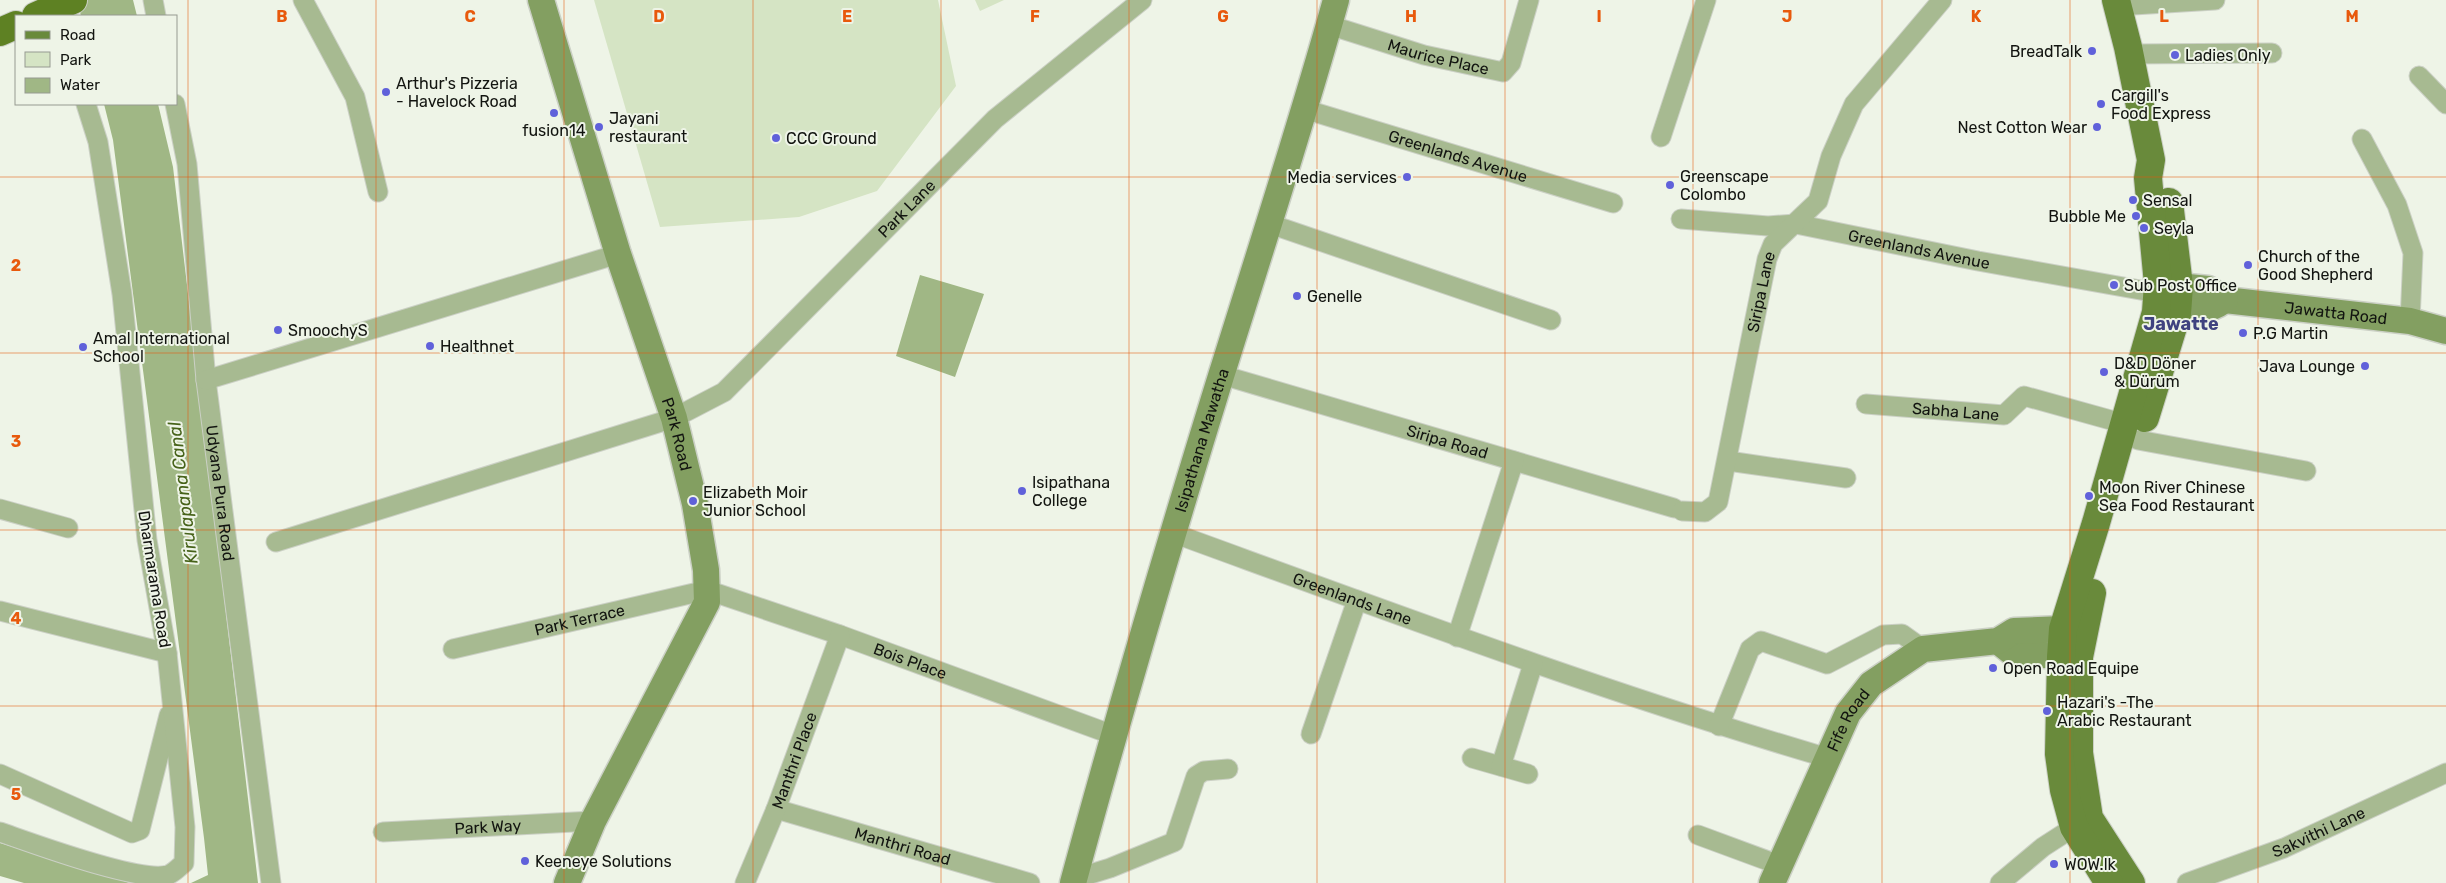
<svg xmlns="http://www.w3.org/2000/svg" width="2446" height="883" font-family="Rubik,sans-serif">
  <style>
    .green { fill: #d5e4c4 }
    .water { fill: #a0b785 }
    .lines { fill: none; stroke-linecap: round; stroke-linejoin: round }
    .minor-casing { stroke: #cbd0c5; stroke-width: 21 }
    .secondary-casing { stroke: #cbd0c5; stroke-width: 29 }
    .primary-casing { stroke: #cbd0c5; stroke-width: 30 }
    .trunk-casing { stroke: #cbd0c5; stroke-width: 30 }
    .minor { stroke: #a7ba91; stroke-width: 19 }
    .secondary { stroke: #839f61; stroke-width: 26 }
    .primary { stroke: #698a3b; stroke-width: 28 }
    .trunk { stroke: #5e8123; stroke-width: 28 }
    .grid { fill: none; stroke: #e8590c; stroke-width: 1; stroke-opacity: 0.55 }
    .poi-dot { fill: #6061da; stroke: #eef4e7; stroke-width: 2 }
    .labels { text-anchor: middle; stroke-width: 4; stroke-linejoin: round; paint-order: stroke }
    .poi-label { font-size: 16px; fill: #121410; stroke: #eef4e7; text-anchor: start }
    .street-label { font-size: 16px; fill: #121410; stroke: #eef4e7 }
    .neighbourhood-label { font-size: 18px; font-weight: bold; fill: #3f427f; stroke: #eef4e7 }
    .water-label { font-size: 18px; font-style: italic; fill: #466219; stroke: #eef4e7 }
    .grid-label { font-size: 16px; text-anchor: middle; font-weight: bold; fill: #e8590c; stroke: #eef4e7; stroke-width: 4; stroke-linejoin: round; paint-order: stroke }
  </style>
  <rect width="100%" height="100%" fill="#eef4e7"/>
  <g class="green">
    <path d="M 594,0 L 938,0 L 956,86 L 877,191 L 799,217 L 660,227 Z"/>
    <path d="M 975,0 L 1004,0 L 980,11 Z"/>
  </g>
  <g class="water">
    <path d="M 77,0 L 133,0 L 137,16 L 81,16 Z"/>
    <path d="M 104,104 L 158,104 L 173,167 L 258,883 L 191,883 L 208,875 L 204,838 L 113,140 Z"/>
    <path d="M 920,275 L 984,294 L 955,377 L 896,356 Z"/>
    <path d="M 0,843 L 130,883 L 24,883 L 0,876 Z"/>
  </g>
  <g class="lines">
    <defs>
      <g id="minor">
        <path d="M 153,0 L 156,16"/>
        <path d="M 303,0 L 355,97 L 378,192"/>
        <path d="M 2117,6 L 2215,0"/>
        <path id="s1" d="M 1329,25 L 1424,55 L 1503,72 L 1511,63 L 1529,0"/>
        <path d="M 2130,54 L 2272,53"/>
        <path d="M 2419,76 L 2446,104"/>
        <path id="s2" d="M 175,104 L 187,164 L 206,380 L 271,883"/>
        <path id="s3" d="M 1304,109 L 1613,203"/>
        <path d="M 1661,137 L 1706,0"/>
        <path d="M 2362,139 L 2397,205 L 2413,253 L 2410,321"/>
        <path id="s4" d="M 1681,219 L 1768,226 L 1796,224 L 1978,261 L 2157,293"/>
        <path d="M 1270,224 L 1551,320"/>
        <path id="s5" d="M 1222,375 L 1674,508"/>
        <path d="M 206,380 L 618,254"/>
        <path id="s6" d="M 1866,404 L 2004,415 L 2024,396 L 2125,424"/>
        <path d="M 2138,440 L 2306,471"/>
        <path d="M 1728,461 L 1846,478"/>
        <path d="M 0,509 L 68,528"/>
        <path id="s7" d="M 1682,511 L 1705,512 L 1718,502 L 1767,259 L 1773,244 L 1818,201 L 1831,156 L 1854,104 L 1942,0"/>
        <path id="s8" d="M 1173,533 C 1390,612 1606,693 1828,758"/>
        <path id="s9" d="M 276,542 L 674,418 L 724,392 L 995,119 L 1142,0"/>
        <path d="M 0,611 L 167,653"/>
        <path d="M 1457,637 L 1514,461"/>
        <path id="s10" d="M 453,649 L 707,590 L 840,635 L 1113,735"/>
        <path d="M 1719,726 L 1750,649 L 1761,641 L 1827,664 L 1883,635 L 1902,634 L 1923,649"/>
        <path d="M 1311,734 L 1357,600"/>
        <path d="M 1472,758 L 1528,774"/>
        <path d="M 1501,766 L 1533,664"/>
        <path d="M 0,774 L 132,833 L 140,830 L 169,715"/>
        <path id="s11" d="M 776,809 L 1030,883"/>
        <path d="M 0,832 C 32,843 139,883 168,875 C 174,873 179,867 184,863 L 185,827 L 167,653 L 147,540 L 122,294 L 98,142 L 86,104"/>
        <path id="s12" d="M 383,832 L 593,821"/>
        <path d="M 1698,835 L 1782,866"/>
        <path d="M 1074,879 L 1110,868 L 1174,842 L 1196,776 L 1204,771 L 1228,769"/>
        <path id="s13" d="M 745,883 L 776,809 L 840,635"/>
        <path d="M 2000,883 L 2043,847 L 2074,827"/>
        <path id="s14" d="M 2187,883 L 2284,848 L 2446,773"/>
      </g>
      <g id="secondary">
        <path id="s15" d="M 541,0 L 618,254 L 674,418 L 695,504 L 706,570 L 707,602 L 593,821 L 567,883"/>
        <path id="s16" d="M 2158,284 L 2208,289 L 2225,300 L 2410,321 L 2446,331"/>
        <path d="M 2156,312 C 2181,314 2204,315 2225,300"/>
        <path d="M 1998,641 L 2013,653 L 2079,657"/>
        <path id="s17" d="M 1073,883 C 1119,713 1169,544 1221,376 C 1260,251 1301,126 1336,0"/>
        <path id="s18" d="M 1772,883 L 1848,713 L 1871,684 L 1923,649 L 1998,641 L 2014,631 L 2063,629 L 2083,631"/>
      </g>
      <g id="primary">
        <path d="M 2145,418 L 2177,314 L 2179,286 L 2169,202"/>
        <path d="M 2092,593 L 2079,657 L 2079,753 L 2089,818 L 2131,883"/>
        <path d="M 2109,883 L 2074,827 L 2064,790 L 2059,754 L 2061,657 L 2063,629 L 2096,523 L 2156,312 L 2158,284 L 2148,178 L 2151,160 L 2128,47 L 2116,0"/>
      </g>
      <g id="trunk">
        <path d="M 36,16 L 73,0"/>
        <path d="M 0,32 L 16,25"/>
      </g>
    </defs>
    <use href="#minor" class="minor-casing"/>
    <use href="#secondary" class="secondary-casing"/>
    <use href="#primary" class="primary-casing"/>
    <use href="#trunk" class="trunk-casing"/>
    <use href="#minor" class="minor"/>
    <use href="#secondary" class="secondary"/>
    <use href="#primary" class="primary"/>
    <use href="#trunk" class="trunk"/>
  </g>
  <path class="grid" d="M 188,0 L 188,883M 376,0 L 376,883M 564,0 L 564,883M 753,0 L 753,883M 941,0 L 941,883M 1129,0 L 1129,883M 1317,0 L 1317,883M 1505,0 L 1505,883M 1693,0 L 1693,883M 1882,0 L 1882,883M 2070,0 L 2070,883M 2258,0 L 2258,883M 0,177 L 2446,177M 0,353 L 2446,353M 0,530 L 2446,530M 0,706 L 2446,706"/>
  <g class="poi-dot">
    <circle cx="2092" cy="51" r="5"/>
    <circle cx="2175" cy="55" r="5"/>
    <circle cx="386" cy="92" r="5"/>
    <circle cx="2101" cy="104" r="5"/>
    <circle cx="554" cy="113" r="5"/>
    <circle cx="599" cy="127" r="5"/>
    <circle cx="2097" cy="127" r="5"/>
    <circle cx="776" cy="138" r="5"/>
    <circle cx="1407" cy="177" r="5"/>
    <circle cx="1670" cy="185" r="5"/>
    <circle cx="2133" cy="200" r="5"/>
    <circle cx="2136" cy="216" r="5"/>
    <circle cx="2144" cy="228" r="5"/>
    <circle cx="2248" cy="265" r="5"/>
    <circle cx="2114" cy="285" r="5"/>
    <circle cx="1297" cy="296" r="5"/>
    <circle cx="278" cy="330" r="5"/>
    <circle cx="2243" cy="333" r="5"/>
    <circle cx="430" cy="346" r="5"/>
    <circle cx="83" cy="347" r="5"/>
    <circle cx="2365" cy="366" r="5"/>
    <circle cx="2104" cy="372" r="5"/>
    <circle cx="1022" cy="491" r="5"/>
    <circle cx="2089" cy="496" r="5"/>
    <circle cx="693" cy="501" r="5"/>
    <circle cx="1993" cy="668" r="5"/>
    <circle cx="2047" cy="711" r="5"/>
    <circle cx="525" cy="861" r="5"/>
    <circle cx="2054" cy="864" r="5"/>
  </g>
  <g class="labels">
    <g class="poi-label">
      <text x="2082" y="57" text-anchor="end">BreadTalk</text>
      <text x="2185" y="61">Ladies Only</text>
      <text x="396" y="89">Arthur's Pizzeria<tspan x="396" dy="18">- Havelock Road</tspan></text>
      <text x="2111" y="101">Cargill's<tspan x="2111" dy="18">Food Express</tspan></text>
      <text x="609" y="124">Jayani<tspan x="609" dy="18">restaurant</tspan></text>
      <text x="2087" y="133" text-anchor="end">Nest Cotton Wear</text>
      <text x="554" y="136" text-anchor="middle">fusion14</text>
      <text x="786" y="144">CCC Ground</text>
      <text x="1680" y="182">Greenscape<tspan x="1680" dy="18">Colombo</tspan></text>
      <text x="1397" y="183" text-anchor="end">Media services</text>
      <text x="2143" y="206">Sensal</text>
      <text x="2126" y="222" text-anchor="end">Bubble Me</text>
      <text x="2154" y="234">Seyla</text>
      <text x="2258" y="262">Church of the<tspan x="2258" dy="18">Good Shepherd</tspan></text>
      <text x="2124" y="291">Sub Post Office</text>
      <text x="1307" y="302">Genelle</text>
      <text x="288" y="336">SmoochyS</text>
      <text x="2253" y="339">P.G Martin</text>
      <text x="93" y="344">Amal International<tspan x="93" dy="18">School</tspan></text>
      <text x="440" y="352">Healthnet</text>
      <text x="2114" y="369">D&amp;D Döner<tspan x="2114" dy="18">&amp; Dürüm</tspan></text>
      <text x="2355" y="372" text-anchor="end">Java Lounge</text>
      <text x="1032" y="488">Isipathana<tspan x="1032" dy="18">College</tspan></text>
      <text x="2099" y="493">Moon River Chinese<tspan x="2099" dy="18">Sea Food Restaurant</tspan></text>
      <text x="703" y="498">Elizabeth Moir<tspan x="703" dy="18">Junior School</tspan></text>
      <text x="2003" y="674">Open Road Equipe</text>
      <text x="2057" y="708">Hazari's -The<tspan x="2057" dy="18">Arabic Restaurant</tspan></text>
      <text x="535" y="867">Keeneye Solutions</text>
      <text x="2064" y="870">WOW.lk</text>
    </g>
    <g class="street-label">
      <text dy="6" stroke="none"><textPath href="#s1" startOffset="114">Maurice Place</textPath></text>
      <text dy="6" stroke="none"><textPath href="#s3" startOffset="161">Greenlands Avenue</textPath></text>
      <text dy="6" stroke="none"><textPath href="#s9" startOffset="732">Park Lane</textPath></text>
      <text dy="6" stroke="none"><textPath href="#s4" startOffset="241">Greenlands Avenue</textPath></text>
      <text dy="6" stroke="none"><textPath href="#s7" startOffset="254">Siripa Lane</textPath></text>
      <text dy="6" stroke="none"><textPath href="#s16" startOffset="182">Jawatta Road</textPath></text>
      <text dy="6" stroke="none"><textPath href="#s6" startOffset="90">Sabha Lane</textPath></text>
      <text dy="6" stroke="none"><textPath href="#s15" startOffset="455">Park Road</textPath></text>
      <text dy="6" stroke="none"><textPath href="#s17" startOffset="461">Isipathana Mawatha</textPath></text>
      <text dy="6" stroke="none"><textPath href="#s5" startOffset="235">Siripa Road</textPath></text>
      <text dy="6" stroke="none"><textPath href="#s2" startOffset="392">Udyana Pura Road</textPath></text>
      <text transform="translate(155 579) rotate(81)" y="6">Dharmarama Road</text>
      <text dy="6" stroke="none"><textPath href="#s8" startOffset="191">Greenlands Lane</textPath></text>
      <text dy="6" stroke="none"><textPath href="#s10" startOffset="130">Park Terrace</textPath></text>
      <text dy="6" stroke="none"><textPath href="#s10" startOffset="476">Bois Place</textPath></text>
      <text dy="6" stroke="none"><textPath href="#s18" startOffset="180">Fife Road</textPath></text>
      <text dy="6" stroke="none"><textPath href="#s13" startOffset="132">Manthri Place</textPath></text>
      <text dy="6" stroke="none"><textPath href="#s12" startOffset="105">Park Way</textPath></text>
      <text dy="6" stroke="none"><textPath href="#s14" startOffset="141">Sakvithi Lane</textPath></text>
      <text dy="6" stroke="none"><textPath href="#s11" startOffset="132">Manthri Road</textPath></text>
    </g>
    <g class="neighbourhood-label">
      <text x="2181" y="330">Jawatte</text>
    </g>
    <g class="water-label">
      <text transform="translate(183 493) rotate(-97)" y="6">Kirulapana Canal</text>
    </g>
  </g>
  <g class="grid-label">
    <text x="282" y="22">B</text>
    <text x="470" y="22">C</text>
    <text x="659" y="22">D</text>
    <text x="847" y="22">E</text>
    <text x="1035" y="22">F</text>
    <text x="1223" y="22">G</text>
    <text x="1411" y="22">H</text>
    <text x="1599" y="22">I</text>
    <text x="1787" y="22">J</text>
    <text x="1976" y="22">K</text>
    <text x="2164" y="22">L</text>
    <text x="2352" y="22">M</text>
    <text x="16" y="271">2</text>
    <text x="16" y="447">3</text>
    <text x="16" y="624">4</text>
    <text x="16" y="800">5</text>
  </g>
  <rect x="15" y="15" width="162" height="90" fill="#eef4e7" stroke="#969a91"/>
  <rect x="25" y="31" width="25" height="8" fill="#698a3b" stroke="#969a91"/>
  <text x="60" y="40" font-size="15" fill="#121410">Road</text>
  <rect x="25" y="52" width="25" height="15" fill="#d5e4c4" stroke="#969a91"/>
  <text x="60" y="65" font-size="15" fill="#121410">Park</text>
  <rect x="25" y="78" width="25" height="15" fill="#a0b785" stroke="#969a91"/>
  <text x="60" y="90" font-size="15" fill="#121410">Water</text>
</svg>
